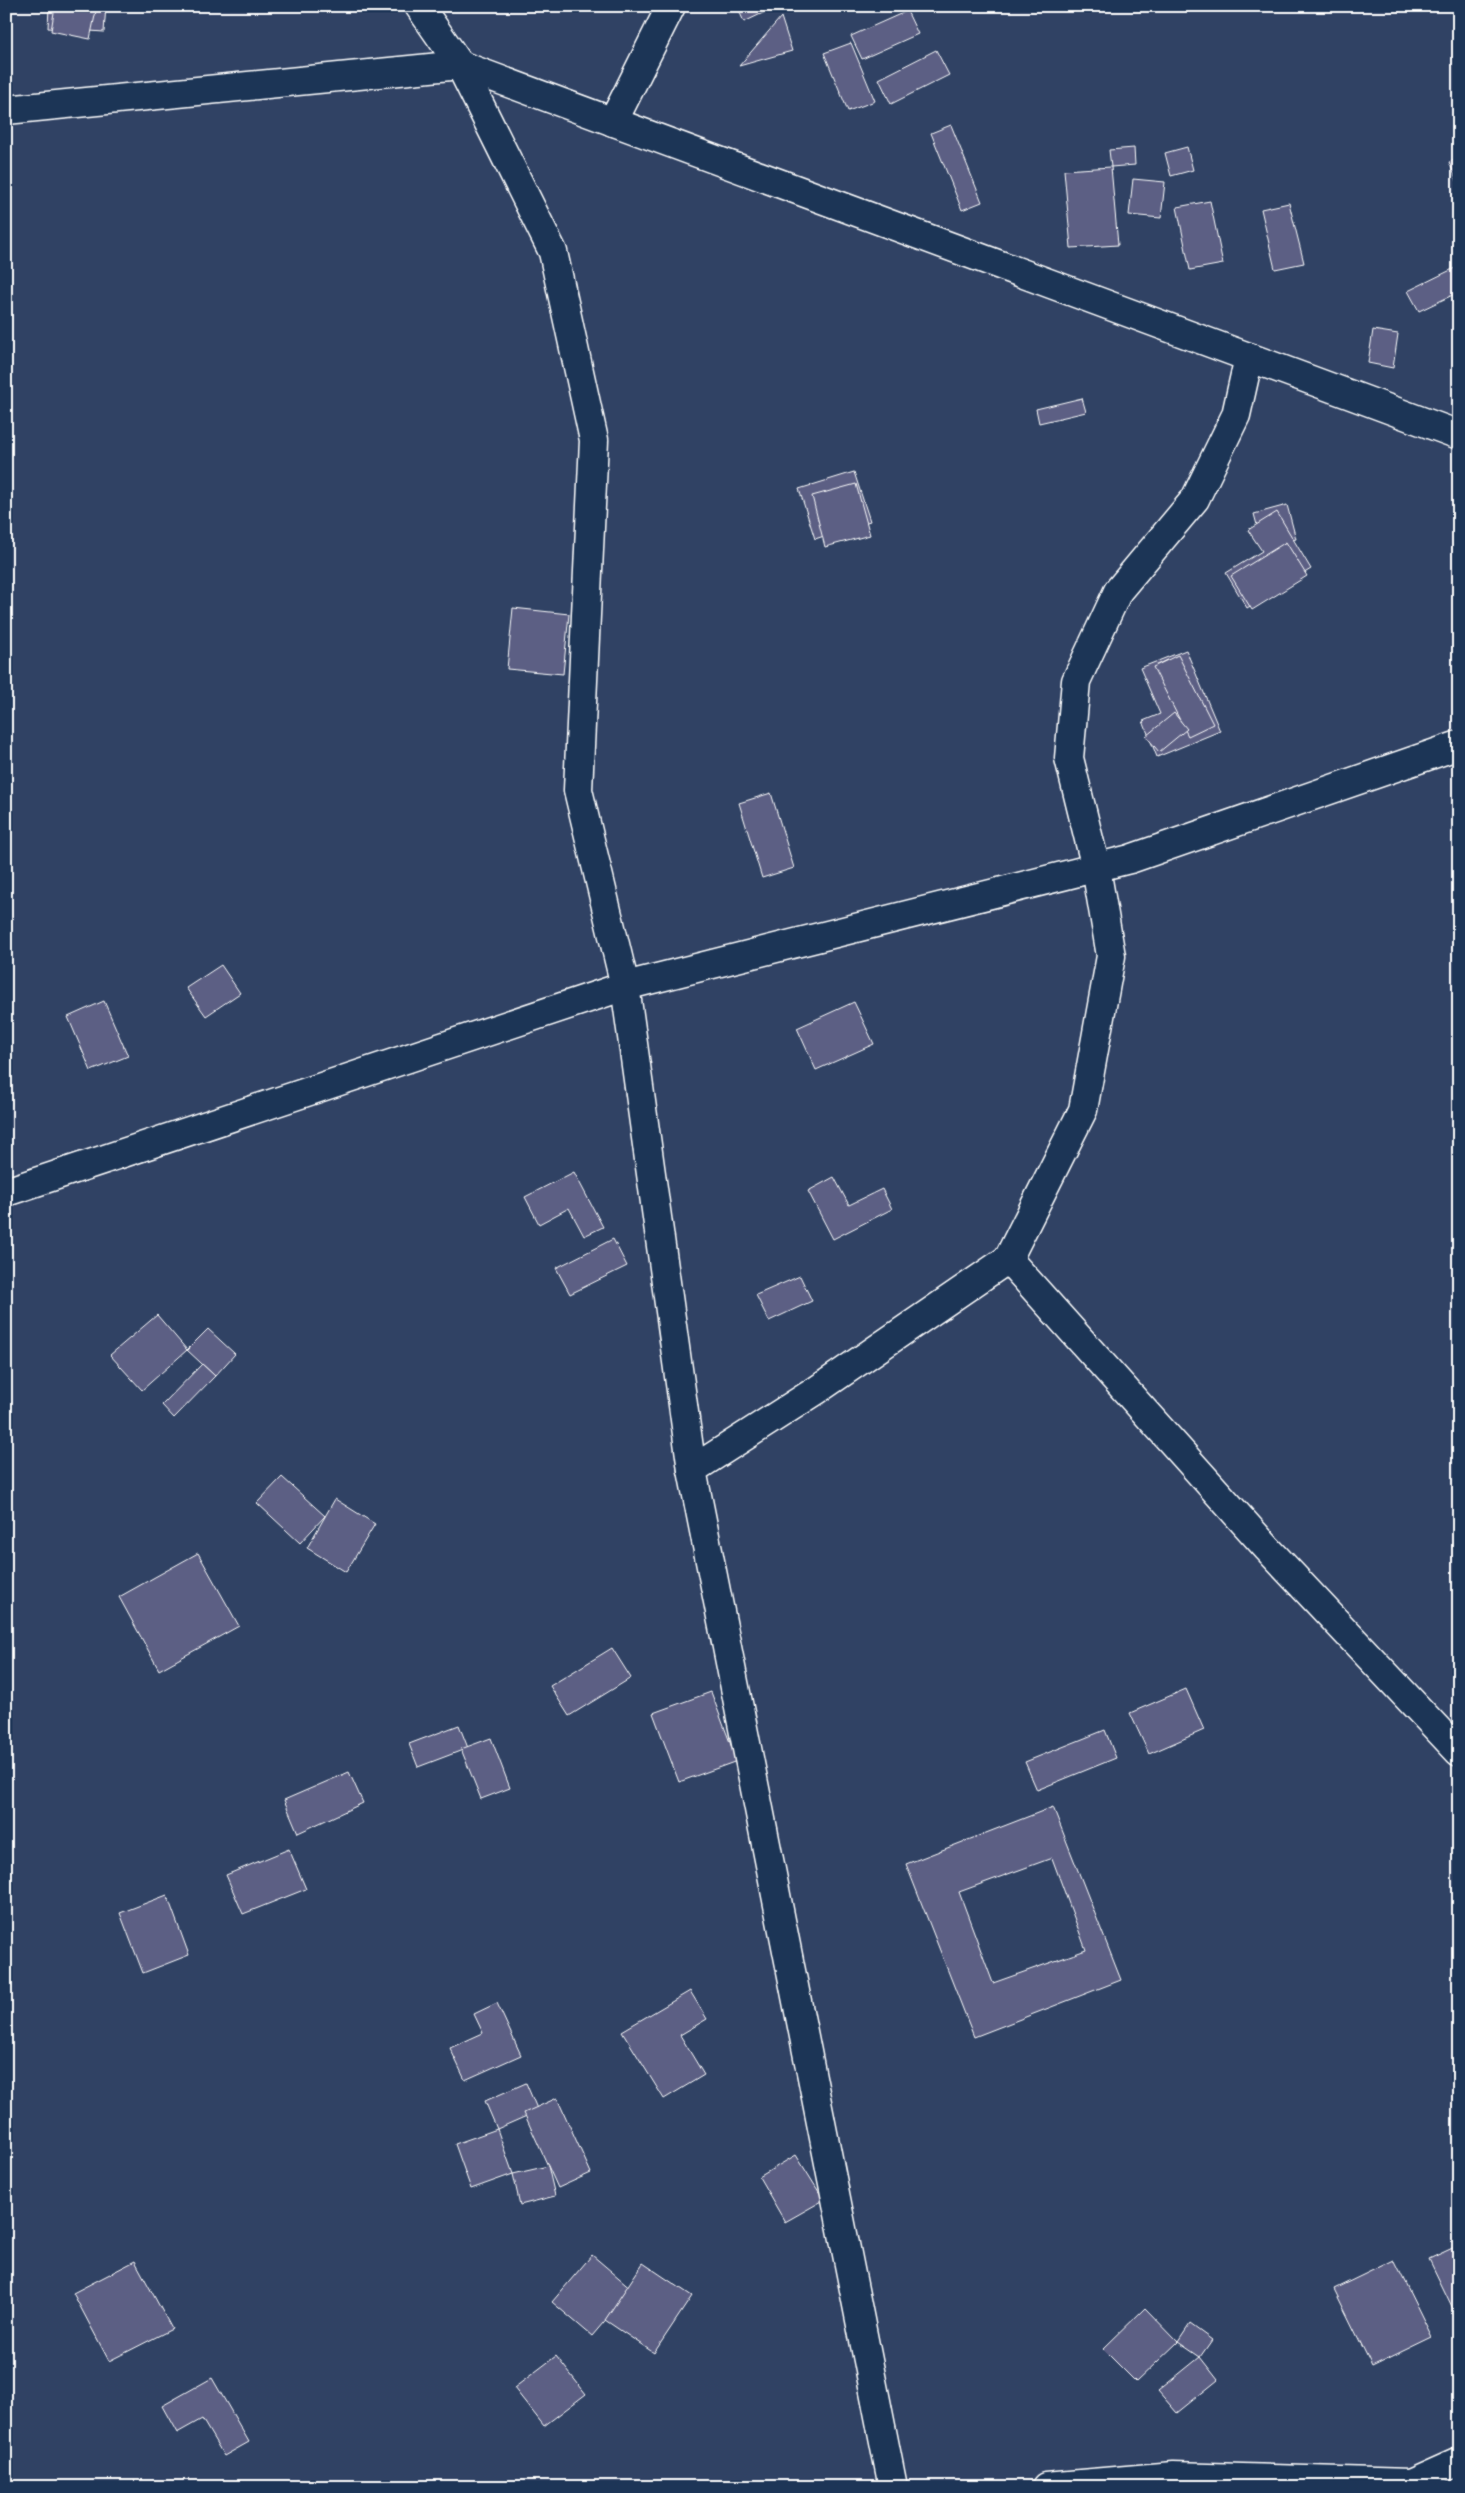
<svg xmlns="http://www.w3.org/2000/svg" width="1465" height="2493" font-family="Sriracha,sans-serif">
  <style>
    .building { fill: #5c5f84; stroke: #fff; fill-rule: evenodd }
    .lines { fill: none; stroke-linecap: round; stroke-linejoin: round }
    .street-casing { stroke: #fff; stroke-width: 31 }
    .secondary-casing { stroke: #fff; stroke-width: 31 }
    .street { stroke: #1d3557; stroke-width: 28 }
    .secondary { stroke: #1d3557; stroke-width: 28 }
  </style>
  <rect width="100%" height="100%" fill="#304264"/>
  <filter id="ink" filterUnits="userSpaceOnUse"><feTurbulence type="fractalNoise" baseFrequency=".02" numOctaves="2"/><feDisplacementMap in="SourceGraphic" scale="10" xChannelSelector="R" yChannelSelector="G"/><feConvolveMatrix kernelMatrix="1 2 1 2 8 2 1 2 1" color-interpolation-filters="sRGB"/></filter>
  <g filter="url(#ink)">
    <g class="building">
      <path d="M 49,6 L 106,6 L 104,32 L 48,28 Z"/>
      <path d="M 55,6 L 97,6 L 90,39 L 51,31 Z"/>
      <path d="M 737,6 L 763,6 L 765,12 L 744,22 Z"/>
      <path d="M 907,11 L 918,34 L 862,59 L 851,36 Z"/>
      <path d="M 781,17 L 792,51 L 739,66 Z"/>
      <path d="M 851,43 L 875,101 L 848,111 L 824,53 Z"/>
      <path d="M 936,50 L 949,75 L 891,104 L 879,79 Z"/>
      <path d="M 951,125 L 982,202 L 962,210 L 931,133 Z"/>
      <path d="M 1187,147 L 1193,170 L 1171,176 L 1165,153 Z"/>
      <path d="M 1134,148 L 1135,165 L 1111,167 L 1109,150 Z"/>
      <path d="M 1459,158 L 1459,183 L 1458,183 L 1449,162 Z"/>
      <path d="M 1111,167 L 1118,245 L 1071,248 L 1064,170 Z"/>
      <path d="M 1133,179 L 1165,182 L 1161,218 L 1129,215 Z"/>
      <path d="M 1210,201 L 1223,264 L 1190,270 L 1177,207 Z"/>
      <path d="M 1289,203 L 1304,263 L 1275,269 L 1261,209 Z"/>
      <path d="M 1459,266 L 1459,292 L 1419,311 L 1408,291 Z"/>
      <path d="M 1373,330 L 1398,334 L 1393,368 L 1368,363 Z"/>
      <path d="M 1082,398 L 1086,412 L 1039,423 L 1036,409 Z"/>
      <path d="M 854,472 L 870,521 L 815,539 L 799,489 Z"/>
      <path d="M 856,484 L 870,535 L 825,547 L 812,496 Z"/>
      <path d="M 1287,505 L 1296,539 L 1263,547 L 1254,514 Z"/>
      <path d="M 1277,512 L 1311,569 L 1247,608 L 1226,573 L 1262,551 L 1248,530 Z"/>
      <path d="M 1286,542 L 1307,576 L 1252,610 L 1231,576 Z"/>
      <path d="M 513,608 L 569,614 L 563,674 L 507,669 Z"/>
      <path d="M 1186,650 L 1220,731 L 1157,757 L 1143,721 L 1160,714 L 1140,668 Z"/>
      <path d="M 1178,655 L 1213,724 L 1188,736 L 1153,667 Z"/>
      <path d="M 1174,713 L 1187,729 L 1159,752 L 1146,736 Z"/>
      <path d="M 771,793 L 794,868 L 762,878 L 739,803 Z"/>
      <path d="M 221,965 L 240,993 L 206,1016 L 186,988 Z"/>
      <path d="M 104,1001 L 128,1056 L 91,1071 L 68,1017 Z"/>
      <path d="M 854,1002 L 874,1044 L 816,1070 L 797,1028 Z"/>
      <path d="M 574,1172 L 603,1227 L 584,1236 L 569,1208 L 539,1224 L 525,1197 Z"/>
      <path d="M 834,1177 L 849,1205 L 882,1189 L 892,1209 L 833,1239 L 808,1191 Z"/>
      <path d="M 613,1239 L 627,1266 L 570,1294 L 556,1268 Z"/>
      <path d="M 800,1276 L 812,1301 L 769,1321 L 756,1295 Z"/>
      <path d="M 157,1315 L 187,1350 L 142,1390 L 110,1355 Z"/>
      <path d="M 208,1329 L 235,1354 L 215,1376 L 187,1350 Z"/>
      <path d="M 202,1364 L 215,1376 L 174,1418 L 162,1405 Z"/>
      <path d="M 282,1477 L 325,1516 L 300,1543 L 257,1503 Z"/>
      <path d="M 335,1499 L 375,1524 L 346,1572 L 307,1548 Z"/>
      <path d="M 198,1553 L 239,1626 L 159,1670 L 119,1597 Z"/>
      <path d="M 612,1648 L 631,1678 L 569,1716 L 550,1686 Z"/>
      <path d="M 1186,1689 L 1204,1730 L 1149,1754 L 1130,1713 Z"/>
      <path d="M 711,1692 L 737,1761 L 679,1782 L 653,1713 Z"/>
      <path d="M 459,1725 L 468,1748 L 418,1767 L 409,1744 Z"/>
      <path d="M 1105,1730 L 1116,1758 L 1037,1790 L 1025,1762 Z"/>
      <path d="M 491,1738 L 510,1788 L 481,1799 L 461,1749 Z"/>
      <path d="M 349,1772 L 363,1803 L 298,1833 L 284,1800 Z"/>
      <path d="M 1053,1807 L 1121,1980 L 974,2037 L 906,1864 ZM 1052,1858 L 1086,1950 L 993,1983 L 959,1892 Z"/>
      <path d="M 289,1849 L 306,1889 L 243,1914 L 226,1875 Z"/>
      <path d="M 167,1895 L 189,1955 L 143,1973 L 120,1913 Z"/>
      <path d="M 690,1991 L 707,2019 L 680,2035 L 704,2075 L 664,2099 L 622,2031 Z"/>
      <path d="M 497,2003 L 521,2055 L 465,2080 L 450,2048 L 483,2033 L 474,2014 Z"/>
      <path d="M 526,2083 L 538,2111 L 497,2129 L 485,2101 Z"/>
      <path d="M 557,2098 L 591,2173 L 558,2188 L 524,2113 Z"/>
      <path d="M 497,2129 L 513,2174 L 471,2189 L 455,2144 Z"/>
      <path d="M 796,2155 L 824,2200 L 785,2222 L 759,2177 Z"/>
      <path d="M 548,2166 L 555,2196 L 520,2205 L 513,2174 Z"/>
      <path d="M 1459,2245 L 1459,2321 L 1429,2259 Z"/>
      <path d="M 592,2255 L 632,2289 L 592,2336 L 552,2302 Z"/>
      <path d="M 1394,2260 L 1432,2337 L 1372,2366 L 1334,2289 Z"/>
      <path d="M 135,2261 L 172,2329 L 109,2361 L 73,2293 Z"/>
      <path d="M 643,2263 L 692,2296 L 654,2353 L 605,2320 Z"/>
      <path d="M 1145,2308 L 1178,2342 L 1136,2382 L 1103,2349 Z"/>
      <path d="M 1190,2324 L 1212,2340 L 1200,2357 L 1178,2342 Z"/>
      <path d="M 556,2356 L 586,2394 L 544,2426 L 514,2388 Z"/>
      <path d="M 1200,2357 L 1218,2380 L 1177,2413 L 1158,2391 Z"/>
      <path d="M 212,2378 L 249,2442 L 224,2456 L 202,2419 L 177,2433 L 162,2406 Z"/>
    </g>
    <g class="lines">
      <defs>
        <g id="street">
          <path d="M 419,6 L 460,65 L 553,252 L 594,440 L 578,790 L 625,986 L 692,1470 L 893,2487"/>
          <path d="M 613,122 L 671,6"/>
          <path d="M 6,1192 L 625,986 L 1130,859 L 1459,745"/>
          <path d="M 1008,1259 L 1083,1110 L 1111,956 L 1096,868 L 1069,758 L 1076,681 L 1118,591 L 1195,499 L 1236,415 L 1249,357"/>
          <path d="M 692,1470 L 817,1390 L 1008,1259 L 1267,1548 L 1459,1752"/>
          <path d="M 1046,2487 L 1173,2476 L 1410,2483 L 1459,2461"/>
        </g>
        <path id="secondary" d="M 6,110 L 460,65 L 1459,435"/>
      </defs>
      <use href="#street" class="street-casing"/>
      <use href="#secondary" class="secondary-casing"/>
      <use href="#street" class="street"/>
      <use href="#secondary" class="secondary"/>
    </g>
  </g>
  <rect width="1465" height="2493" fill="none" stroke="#1d3557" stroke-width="25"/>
  <rect x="12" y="12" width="1440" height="2468" fill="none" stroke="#fff" stroke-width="2" filter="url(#ink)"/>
</svg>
